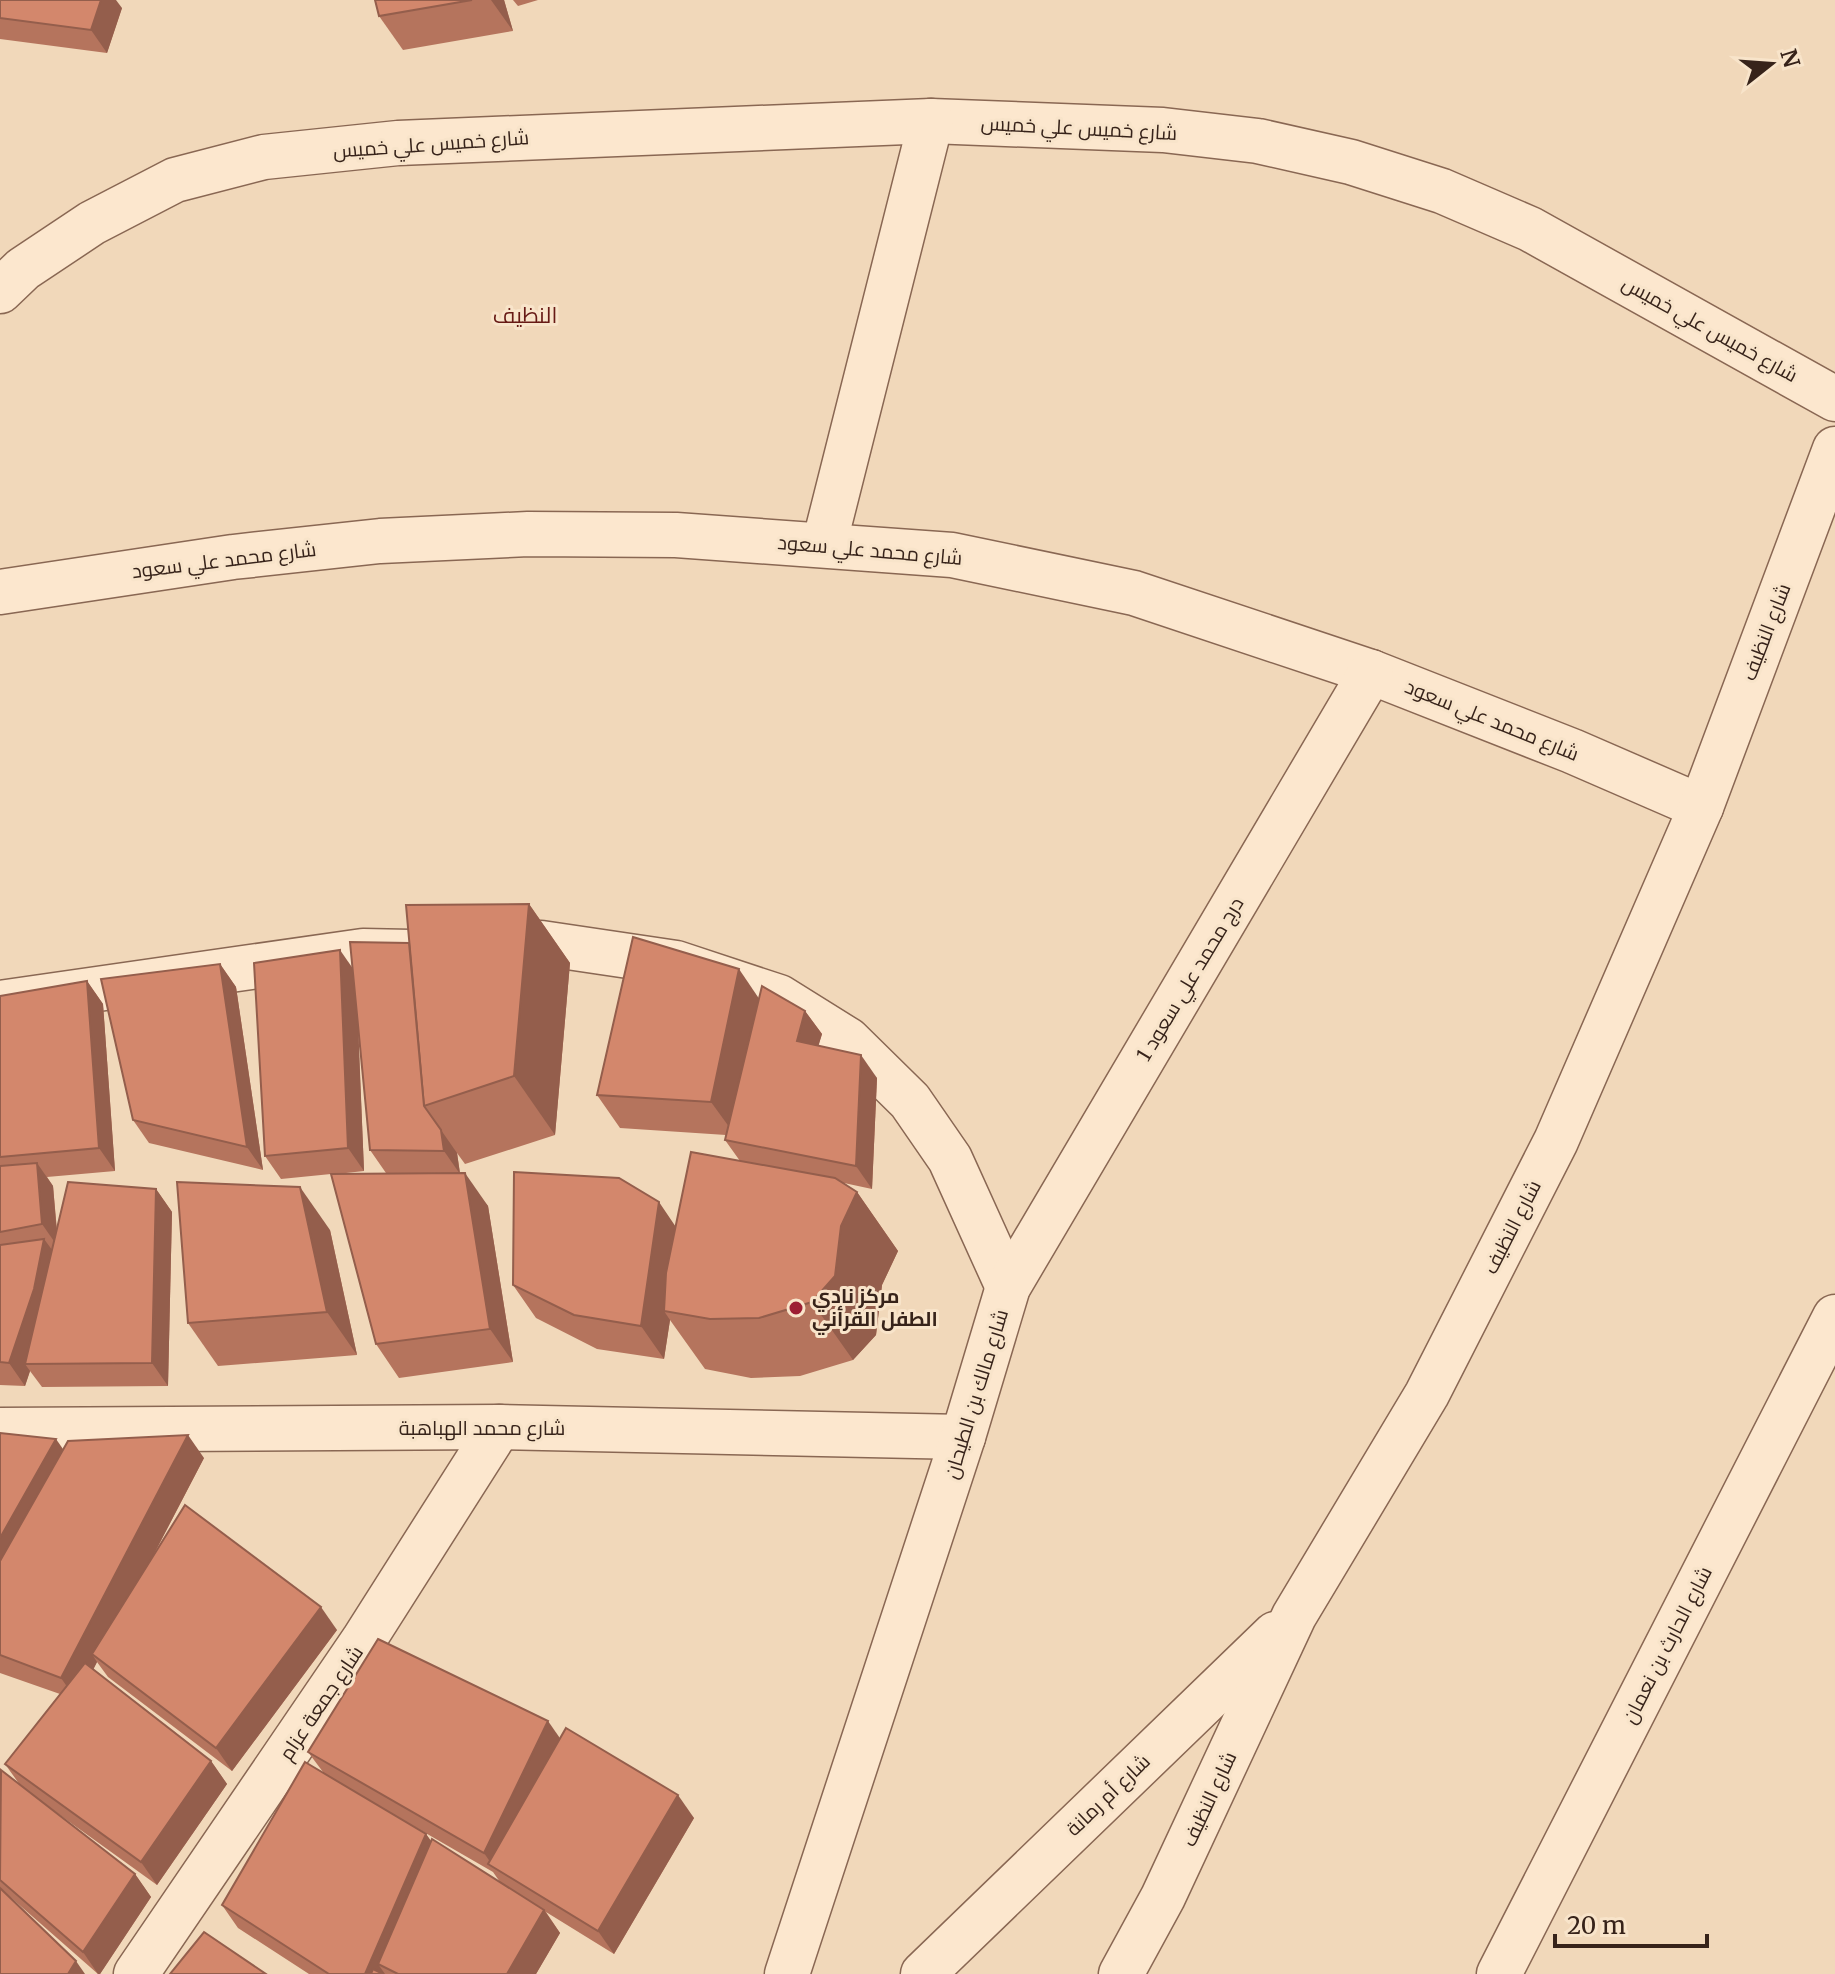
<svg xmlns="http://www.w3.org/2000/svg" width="1835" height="1974" font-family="Merriweather,Cairo,serif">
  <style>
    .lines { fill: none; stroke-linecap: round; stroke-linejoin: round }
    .minor-casing { stroke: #896753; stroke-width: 47 }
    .minor { stroke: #fce7ce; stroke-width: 44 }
    .wall { fill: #b5745d; fill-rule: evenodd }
    .shaded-wall { fill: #945e4c }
    .building { fill: #d3876c; stroke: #945e4c; stroke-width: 2 }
    .poi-dot { fill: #9d1e33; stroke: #f8e4ca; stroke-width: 3 }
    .labels { text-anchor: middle; stroke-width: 6; stroke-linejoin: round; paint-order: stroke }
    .street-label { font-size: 20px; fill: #37231a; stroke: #f8e4ca }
    .poi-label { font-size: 20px; font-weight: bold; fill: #37231a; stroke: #f8e4ca; text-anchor: start }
    .neighbourhood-label { font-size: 22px; fill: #671a15; stroke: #f8e4ca }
  </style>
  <rect width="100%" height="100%" fill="#f1d8ba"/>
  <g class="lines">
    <defs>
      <g id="minor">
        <path d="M 0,291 L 23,269 L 92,223 L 175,180 L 264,157 L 398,143 L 931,121 L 1163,130 L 1258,141 L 1351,162 L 1442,191 L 1530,229 L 1835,399"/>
        <path d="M 824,545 L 931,121"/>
        <path d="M 0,592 L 233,557 L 380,541 L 528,534 L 676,535 L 952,555 L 1134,593 L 1371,672 L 1572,751 L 1701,807"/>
        <path d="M 500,946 L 541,943 L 676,963 L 779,997 L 848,1040 L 910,1101 L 950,1159 L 1008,1287"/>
        <path d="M 0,1003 L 363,951 L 411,952"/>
        <path d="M 0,1430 L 499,1427 L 963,1437"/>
        <path d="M 136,1974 L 363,1641 L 499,1427"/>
        <path d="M 787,1974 L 963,1437 L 1008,1287 L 1371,672"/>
        <path d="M 923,1974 L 1275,1634"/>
        <path d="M 1121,1974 L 1163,1897 L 1294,1616 L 1427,1394 L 1556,1141 L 1701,807 L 1835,449"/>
        <path d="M 1499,1974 L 1835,1317"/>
      </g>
    </defs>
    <use href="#minor" class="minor-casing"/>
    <use href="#minor" class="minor"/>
  </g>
  <g class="wall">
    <path d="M 0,0 L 122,8 L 107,53 L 0,39 Z"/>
    <path d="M 375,0 L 504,0 L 513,31 L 403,50 L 379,16 Z"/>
    <path d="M 513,0 L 538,0 L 518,6 Z"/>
    <path d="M 529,904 L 570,963 L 555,1135 L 465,1164 L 457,1153 L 460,1173 L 488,1206 L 513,1362 L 399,1378 L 376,1344 L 331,1174 L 281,1179 L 265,1156 L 353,968 L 409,943 ZM 358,1029 L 370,1150 L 386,1173 L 410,1173 L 337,1174 L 364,1171 Z"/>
    <path d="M 220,964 L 236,987 L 263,1170 L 149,1143 L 133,1120 Z"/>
    <path d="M 87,981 L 103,1004 L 115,1171 L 47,1177 L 53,1186 L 57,1230 L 156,1189 L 172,1212 L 168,1386 L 42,1387 L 30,1371 L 25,1386 L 0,1385 L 0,996 Z"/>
    <path d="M 759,998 L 805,1011 L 822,1034 L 818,1046 L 877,1078 L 872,1189 L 844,1183 L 857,1192 L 898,1251 L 882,1285 L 876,1335 L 853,1360 L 800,1376 L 751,1378 L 705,1369 L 670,1320 L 664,1359 L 597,1349 L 536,1318 L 513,1285 L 676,1227 L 740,1161 L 725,1140 L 726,1135 L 620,1128 L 597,1095 Z"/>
    <path d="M 330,1230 L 357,1355 L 218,1366 L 188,1323 Z"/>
    <path d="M 0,1433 L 63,1450 L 204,1458 L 152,1558 L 337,1630 L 232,1771 L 108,1677 L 97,1662 L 93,1670 L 211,1761 L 227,1784 L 157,1885 L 39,1800 L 135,1874 L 151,1897 L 100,1974 L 98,1974 L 0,1888 L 0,1772 L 20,1785 L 5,1764 L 60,1694 L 0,1673 Z"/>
    <path d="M 560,1738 L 694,1818 L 614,1954 L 546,1912 L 560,1933 L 536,1974 L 309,1974 L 238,1928 L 222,1905 L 323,1772 L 308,1752 ZM 410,1824 L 493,1872 L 500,1882 L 431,1841 L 426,1834 Z"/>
  </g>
  <g class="shaded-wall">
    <path d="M 101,0 L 116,0 L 122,8 L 107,53 L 91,30 Z"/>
    <path d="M 491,0 L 504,0 L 513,31 Z"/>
    <path d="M 529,904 L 570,963 L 555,1135 L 514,1076 Z"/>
    <path d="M 340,950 L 356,973 L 364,1171 L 348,1148 Z"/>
    <path d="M 220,964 L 236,987 L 263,1170 L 247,1147 Z"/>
    <path d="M 739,969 L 762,1003 L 735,1135 L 711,1102 Z"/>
    <path d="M 87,981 L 103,1004 L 115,1171 L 99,1148 Z"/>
    <path d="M 805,1011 L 822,1034 L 813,1064 L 797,1041 Z"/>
    <path d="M 861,1055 L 877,1078 L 872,1189 L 856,1166 Z"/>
    <path d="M 441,1130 L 457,1153 L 460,1174 L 444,1151 Z"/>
    <path d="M 37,1163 L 53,1186 L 58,1247 L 42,1224 Z"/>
    <path d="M 465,1173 L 488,1206 L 513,1362 L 490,1329 Z"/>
    <path d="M 300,1187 L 330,1230 L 357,1355 L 327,1312 Z"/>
    <path d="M 156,1189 L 172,1212 L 168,1386 L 152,1363 Z"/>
    <path d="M 857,1192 L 898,1251 L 882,1285 L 876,1335 L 853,1360 L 812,1302 L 841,1226 Z"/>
    <path d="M 659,1202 L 682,1236 L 664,1311 L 670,1320 L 664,1359 L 641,1326 Z"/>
    <path d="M 44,1239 L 61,1262 L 25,1364 L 30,1371 L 25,1386 L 9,1363 Z"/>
    <path d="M 188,1435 L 204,1458 L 99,1659 L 92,1654 L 97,1662 L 77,1701 L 61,1678 Z"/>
    <path d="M 56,1439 L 72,1462 L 0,1589 L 0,1538 Z"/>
    <path d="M 321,1607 L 337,1630 L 232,1771 L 216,1748 Z"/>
    <path d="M 548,1721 L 564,1744 L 495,1869 L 484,1853 Z"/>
    <path d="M 211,1761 L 227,1784 L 157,1885 L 141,1862 Z"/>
    <path d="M 678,1795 L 694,1818 L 614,1954 L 598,1931 Z"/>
    <path d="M 426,1834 L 442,1857 L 378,1964 L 385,1974 L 365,1974 Z"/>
    <path d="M 135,1874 L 151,1897 L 100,1974 L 98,1974 L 83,1952 Z"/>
    <path d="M 544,1910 L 560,1933 L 536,1974 L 507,1974 Z"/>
    <path d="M 76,1961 L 85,1974 L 68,1974 Z"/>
  </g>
  <g class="building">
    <path d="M 0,0 L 101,0 L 91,30 L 0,18 Z"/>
    <path d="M 375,0 L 472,0 L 379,16 Z"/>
    <path d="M 529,904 L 514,1076 L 424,1106 L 406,905 Z"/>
    <path d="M 633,937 L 739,969 L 711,1102 L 597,1095 Z"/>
    <path d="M 350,942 L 409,943 L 424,1106 L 441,1130 L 444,1151 L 370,1150 Z"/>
    <path d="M 340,950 L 348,1148 L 265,1156 L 254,963 Z"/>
    <path d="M 220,964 L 247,1147 L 133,1120 L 101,979 Z"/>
    <path d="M 87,981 L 99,1148 L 0,1157 L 0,996 Z"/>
    <path d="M 762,986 L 805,1011 L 797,1041 L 861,1055 L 856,1166 L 725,1140 Z"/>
    <path d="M 691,1152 L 835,1178 L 857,1192 L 841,1226 L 835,1276 L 812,1302 L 759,1318 L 710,1319 L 664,1311 L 666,1273 Z"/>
    <path d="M 37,1163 L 42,1224 L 0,1232 L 0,1166 Z"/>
    <path d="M 514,1172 L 619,1178 L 659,1202 L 641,1326 L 574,1315 L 513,1285 Z"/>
    <path d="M 465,1173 L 490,1329 L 376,1344 L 331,1174 Z"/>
    <path d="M 68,1182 L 156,1189 L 152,1363 L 25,1364 Z"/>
    <path d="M 177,1182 L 300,1187 L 327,1312 L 188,1323 Z"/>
    <path d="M 44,1239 L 34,1289 L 9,1363 L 0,1362 L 0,1245 Z"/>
    <path d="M 0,1433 L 56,1439 L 0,1538 Z"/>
    <path d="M 188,1435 L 61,1678 L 0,1655 L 0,1561 L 68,1441 Z"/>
    <path d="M 185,1505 L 321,1607 L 216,1748 L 92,1654 Z"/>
    <path d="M 378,1639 L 548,1721 L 484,1853 L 308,1752 Z"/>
    <path d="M 85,1663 L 211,1761 L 141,1862 L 5,1764 Z"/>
    <path d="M 566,1728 L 678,1795 L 598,1931 L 488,1864 Z"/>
    <path d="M 305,1762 L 426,1834 L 365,1974 L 329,1974 L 222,1905 Z"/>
    <path d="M 1,1770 L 135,1874 L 83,1952 L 0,1880 Z"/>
    <path d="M 432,1839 L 544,1910 L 507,1974 L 398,1974 L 378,1964 Z"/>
    <path d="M 0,1888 L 76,1961 L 68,1974 L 0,1974 Z"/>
    <path d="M 204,1932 L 266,1974 L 170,1974 Z"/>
    <path d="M 373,1969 L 383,1974 L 371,1974 Z"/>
  </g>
  <circle class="poi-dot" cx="796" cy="1308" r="8"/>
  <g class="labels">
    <g class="street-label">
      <text transform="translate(1079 128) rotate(3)" y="7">شارع خميس علي خميس</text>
      <text transform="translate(431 144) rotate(-4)" y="7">شارع خميس علي خميس</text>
      <text transform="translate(1710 329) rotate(29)" y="7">شارع خميس علي خميس</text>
      <text transform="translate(870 550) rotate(5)" y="7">شارع محمد علي سعود</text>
      <text transform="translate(224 560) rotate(-7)" y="7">شارع محمد علي سعود</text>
      <text transform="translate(1766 632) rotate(-69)" y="7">شارع النظيف</text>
      <text transform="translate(1492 720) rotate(22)" y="7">شارع محمد علي سعود</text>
      <text transform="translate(1190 979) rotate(-59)" y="7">درج محمد علي سعود 1</text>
      <text transform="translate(1512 1227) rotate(-63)" y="7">شارع النظيف</text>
      <text transform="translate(976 1394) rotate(-73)" y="7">شارع مالك بن الطيحان</text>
      <text x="482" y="1435">شارع محمد الهباهبة</text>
      <text transform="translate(1667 1645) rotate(-63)" y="7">شارع الحارث بن نعمان</text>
      <text transform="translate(321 1703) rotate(-56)" y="7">شارع جمعة عزام</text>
      <text transform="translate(1108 1795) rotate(-44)" y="7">شارع أم رمانة</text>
      <text transform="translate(1209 1799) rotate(-65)" y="7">شارع النظيف</text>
    </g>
    <g class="poi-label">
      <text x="812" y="1303">مركز نادي<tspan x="812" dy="23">الطفل القرأني</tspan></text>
    </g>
    <g class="neighbourhood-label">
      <text x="525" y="323">النظيف</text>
    </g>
  </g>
  <g transform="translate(1771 64) rotate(73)" stroke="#f8e4ca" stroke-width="6" paint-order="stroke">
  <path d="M0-6L14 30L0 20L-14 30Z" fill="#37231a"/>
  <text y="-12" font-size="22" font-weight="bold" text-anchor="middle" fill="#37231a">N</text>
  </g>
  <path d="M1555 1934v12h152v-12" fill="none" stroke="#37231a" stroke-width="4"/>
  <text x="1567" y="1934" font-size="24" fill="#37231a" stroke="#f8e4ca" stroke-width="6" paint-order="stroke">20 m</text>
</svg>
